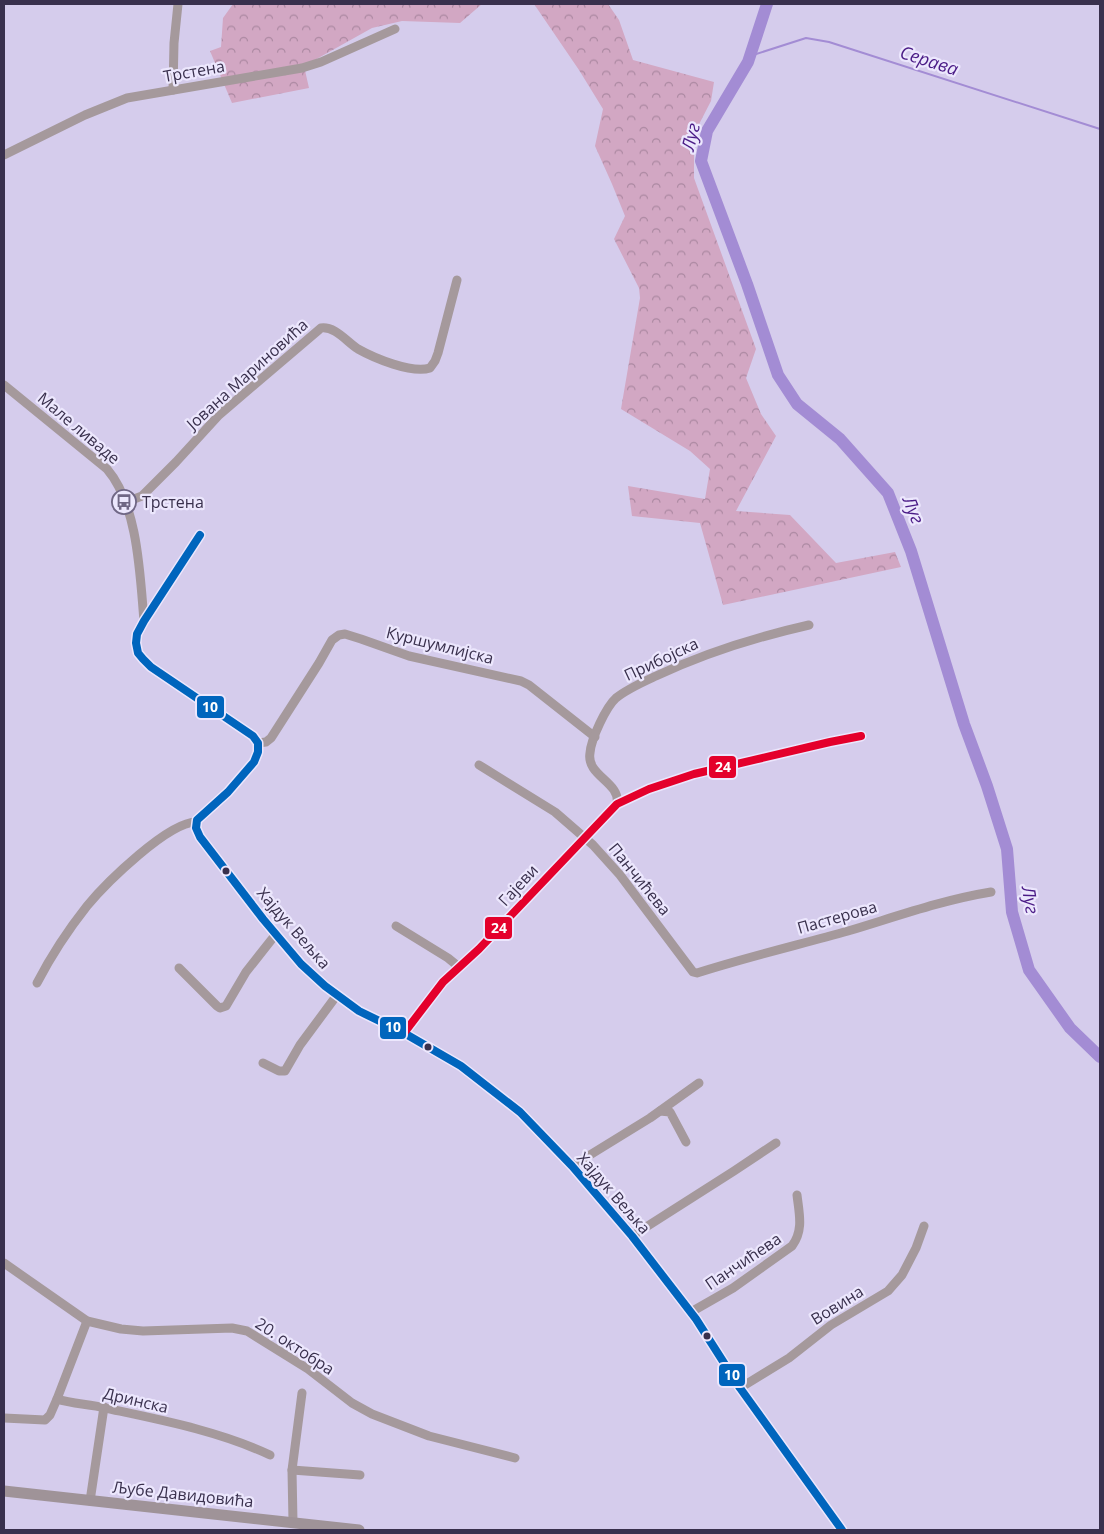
<svg xmlns="http://www.w3.org/2000/svg" width="1104" height="1534" font-family="'Open Sans',sans-serif">
  <style>
    .forest { fill: url(#forest-crowns) }
    .lines { fill: none; stroke-linecap: round; stroke-linejoin: round }
    .stream { stroke: #a38cd4; stroke-width: 2 }
    .river { stroke: #a38cd4; stroke-width: 12 }
    .minor { stroke: #a5999c; stroke-width: 9 }
    .major { stroke: #9f9398; stroke-width: 11 }
    .bus-1-casing { stroke: #ece7fd; stroke-width: 11 }
    .bus-2-casing { stroke: #ece7fd; stroke-width: 11 }
    .bus-1 { stroke: #0065bd; stroke-width: 8 }
    .bus-2 { stroke: #e4002b; stroke-width: 8 }
    .bus-dot { fill: #39304d; stroke: #ece7fd; stroke-width: 2 }
    .labels { text-anchor: middle; stroke-width: 4.5; stroke-linejoin: round; paint-order: stroke }
    .street-label { font-size: 16px; fill: #39304d; stroke: #ece7fd }
    .poi-label { font-size: 16px; fill: #39304d; stroke: #ece7fd; text-anchor: start }
    .water-label { font-size: 18px; font-style: italic; fill: #4a1b86; stroke: #ece7fd }
    .line-badge { stroke: #ece7fd; stroke-width: 2 }
    .badge-label { font-size: 14px; text-anchor: middle; font-weight: bold; fill: #fff }
  </style>
  <defs>
    <pattern id="forest-crowns" width="20" height="18" patternUnits="userSpaceOnUse" patternTransform="scale(1.25)"><rect width="20" height="18" fill="#d2a7c3"/><path d="M2 6a3 3 0 1 1 6 0M12 15a3 3 0 1 1 6 0" fill="none" stroke="#ab88a1"/></pattern>
  </defs>
  <rect width="100%" height="100%" fill="#d5ccec"/>
  <g class="forest">
    <path d="M 233,4 L 482,4 L 460,23 L 402,21 L 372,28 L 304,66 L 309,88 L 232,103 L 210,51 L 221,47 L 223,18 Z"/>
    <path d="M 534,4 L 608,4 L 619,20 L 633,60 L 714,82 L 711,101 L 694,134 L 694,178 L 756,349 L 746,378 L 761,414 L 776,436 L 736,511 L 790,515 L 836,563 L 895,552 L 901,567 L 723,605 L 700,523 L 632,516 L 628,486 L 705,499 L 710,469 L 690,451 L 621,409 L 640,298 L 639,288 L 614,239 L 625,216 L 612,184 L 595,146 L 603,109 L 579,70 Z"/>
  </g>
  <g class="lines">
    <path class="stream" d="M 750,56 L 806,38 L 829,42 L 1100,129"/>
    <path class="river" d="M 767,4 L 748,62 L 707,131 L 701,161 L 747,284 L 778,375 L 797,404 L 840,439 L 888,493 L 911,551 L 964,724 L 987,786 L 1007,849 L 1012,912 L 1029,970 L 1070,1028 L 1100,1057"/>
    <g class="minor">
      <path d="M 173,90 L 174,43 L 178,4"/>
      <path d="M 4,155 L 85,115 L 127,98 L 302,68 L 321,62 L 395,29"/>
      <path d="M 4,385 L 107,469 C 138,505 140,575 144,621"/>
      <path d="M 126,502 L 142,496 L 176,462 L 219,415 L 321,328 C 335,326 347,342 358,349 C 374,358 412,374 430,368 L 435,361 L 438,353 L 457,280"/>
      <path d="M 200,535 L 144,621 L 137,634 L 136,643 L 138,653 L 143,659 L 151,667 L 253,736 L 258,743 L 258,752 L 254,762 L 228,792 L 197,820 L 196,828 L 200,837 L 263,919 L 301,964 L 325,986 L 359,1011 L 404,1033 L 461,1066 L 520,1112 L 572,1166 L 632,1236 L 696,1319 L 740,1388 L 842,1530"/>
      <path d="M 258,743 L 266,742 L 271,738 L 319,663 L 332,640 L 339,635 L 345,634 L 361,639 L 409,656 L 521,681 L 529,685 L 595,737"/>
      <path d="M 479,765 L 555,812 L 593,845 L 620,875 L 693,972 L 697,973 C 747,957 798,945 848,931 C 895,917 942,900 991,892"/>
      <path d="M 617,804 C 621,782 586,776 590,753 C 591,739 606,707 616,698 C 627,689 643,682 656,676 C 705,653 756,637 809,625"/>
      <path d="M 396,926 L 448,958 L 459,967"/>
      <path d="M 179,968 L 217,1006 L 220,1008 L 226,1006 L 246,972 L 276,934"/>
      <path d="M 37,983 C 51,956 68,930 87,906 C 106,883 169,821 197,822"/>
      <path d="M 404,1033 L 443,982 L 479,949 L 617,804 L 649,789 L 694,774 L 830,742 L 861,736"/>
      <path d="M 263,1063 L 279,1071 L 285,1071 L 300,1045 L 337,995"/>
      <path d="M 660,1111 L 670,1112 L 686,1142"/>
      <path d="M 572,1166 L 650,1118 L 699,1083"/>
      <path d="M 632,1236 L 734,1171 L 776,1143"/>
      <path d="M 4,1263 L 87,1321 L 121,1329 L 143,1331 L 232,1328 L 247,1331 L 308,1369 L 352,1403 L 372,1414 L 429,1436 L 515,1458"/>
      <path d="M 691,1312 L 733,1288 L 792,1246 C 804,1230 799,1213 797,1195"/>
      <path d="M 740,1388 L 789,1358 L 831,1325 L 888,1291 L 902,1275 L 916,1248 L 924,1226"/>
      <path d="M 57,1399 L 87,1321"/>
      <path d="M 4,1418 L 45,1420 L 50,1415 L 57,1399 C 72,1404 89,1404 105,1408 C 161,1420 219,1431 270,1455"/>
      <path d="M 292,1470 L 360,1475"/>
      <path d="M 90,1501 L 104,1407"/>
      <path d="M 293,1522 L 292,1470 L 302,1393"/>
    </g>
    <path class="major" d="M 4,1491 L 359,1530"/>
    <defs>
      <path id="bus-1" d="M 200,535 L 144,621 L 137,634 L 136,643 L 138,653 L 143,659 L 151,667 L 253,736 L 258,743 L 258,752 L 254,762 L 228,792 L 197,820 L 196,828 L 200,837 L 263,919 L 301,964 L 325,986 L 359,1011 L 404,1033 L 461,1066 L 520,1112 L 572,1166 L 632,1236 L 696,1319 L 740,1388 L 842,1530"/>
      <path id="bus-2" d="M 404,1033 L 443,982 L 479,949 L 617,804 L 649,789 L 694,774 L 830,742 L 861,736"/>
    </defs>
    <use href="#bus-1" class="bus-1-casing"/>
    <use href="#bus-2" class="bus-2-casing"/>
    <use href="#bus-1" class="bus-1"/>
    <use href="#bus-2" class="bus-2"/>
  </g>
  <defs>
    <symbol id="bus-ring" viewBox="-11 -11 22 22"><circle r="9.5" fill="#ece7fd" stroke="#706785" stroke-width="1.5"/><path d="M-5-6H5V4H4V6H2V4H-2V6H-4V4H-5ZM-3.5-4V0h7V-4ZM-3.5 1.2v1.5H-2V1.2ZM2 1.2v1.5H3.5V1.2Z" fill="#706785"/></symbol>
  </defs>
  <g fill-rule="evenodd">
    <use href="#bus-ring" x="110" y="488" width="28" height="28"/>
  </g>
  <g class="bus-dot">
    <circle cx="226" cy="871" r="4.5"/>
    <circle cx="428" cy="1047" r="4.5"/>
    <circle cx="707" cy="1336" r="4.5"/>
  </g>
  <g class="labels">
    <g class="street-label">
      <text transform="translate(194 71) rotate(-10)" y="6">Трстена</text>
      <text transform="translate(247 374) rotate(-42)" y="6">Јована Мариновића</text>
      <text transform="translate(79 428) rotate(40)" y="6">Мале ливаде</text>
      <text transform="translate(440 645) rotate(14)" y="6">Куршумлијска</text>
      <text transform="translate(661 659) rotate(-25)" y="6">Прибојска</text>
      <text transform="translate(640 879) rotate(51)" y="6">Панчићева</text>
      <text transform="translate(518 885) rotate(-47)" y="6">Гајеви</text>
      <text transform="translate(837 917) rotate(-16)" y="6">Пастерова</text>
      <text transform="translate(294 928) rotate(49)" y="6">Хајдук Вељка</text>
      <text transform="translate(614 1193) rotate(49)" y="6">Хајдук Вељка</text>
      <text transform="translate(743 1261) rotate(-34)" y="6">Панчићева</text>
      <text transform="translate(837 1305) rotate(-32)" y="6">Вовина</text>
      <text transform="translate(295 1346) rotate(33)" y="6">20. октобра</text>
      <text transform="translate(136 1400) rotate(13)" y="6">Дринска</text>
      <text transform="translate(183 1494) rotate(6)" y="6">Љубе Давидовића</text>
    </g>
    <g class="poi-label">
      <text x="142" y="508">Трстена</text>
    </g>
    <g class="water-label">
      <text transform="translate(929 61) rotate(18)" y="6">Серава</text>
      <text transform="translate(691 137) rotate(-76)" y="6">Луг</text>
      <text transform="translate(913 510) rotate(68)" y="6">Луг</text>
      <text transform="translate(1030 900) rotate(81)" y="6">Луг</text>
    </g>
  </g>
  <g class="line-badge">
    <rect x="196" y="695" width="29" height="24" rx="5" fill="#0065bd"/>
    <rect x="708" y="755" width="29" height="24" rx="5" fill="#e4002b"/>
    <rect x="484" y="916" width="29" height="24" rx="5" fill="#e4002b"/>
    <rect x="379" y="1016" width="28" height="24" rx="5" fill="#0065bd"/>
    <rect x="718" y="1363" width="28" height="24" rx="5" fill="#0065bd"/>
  </g>
  <g class="badge-label">
    <text x="210" y="712">10</text>
    <text x="723" y="772">24</text>
    <text x="499" y="933">24</text>
    <text x="393" y="1032">10</text>
    <text x="732" y="1380">10</text>
  </g>
  <rect width="1104" height="1534" fill="none" stroke="#39304d" stroke-width="10"/>
</svg>
